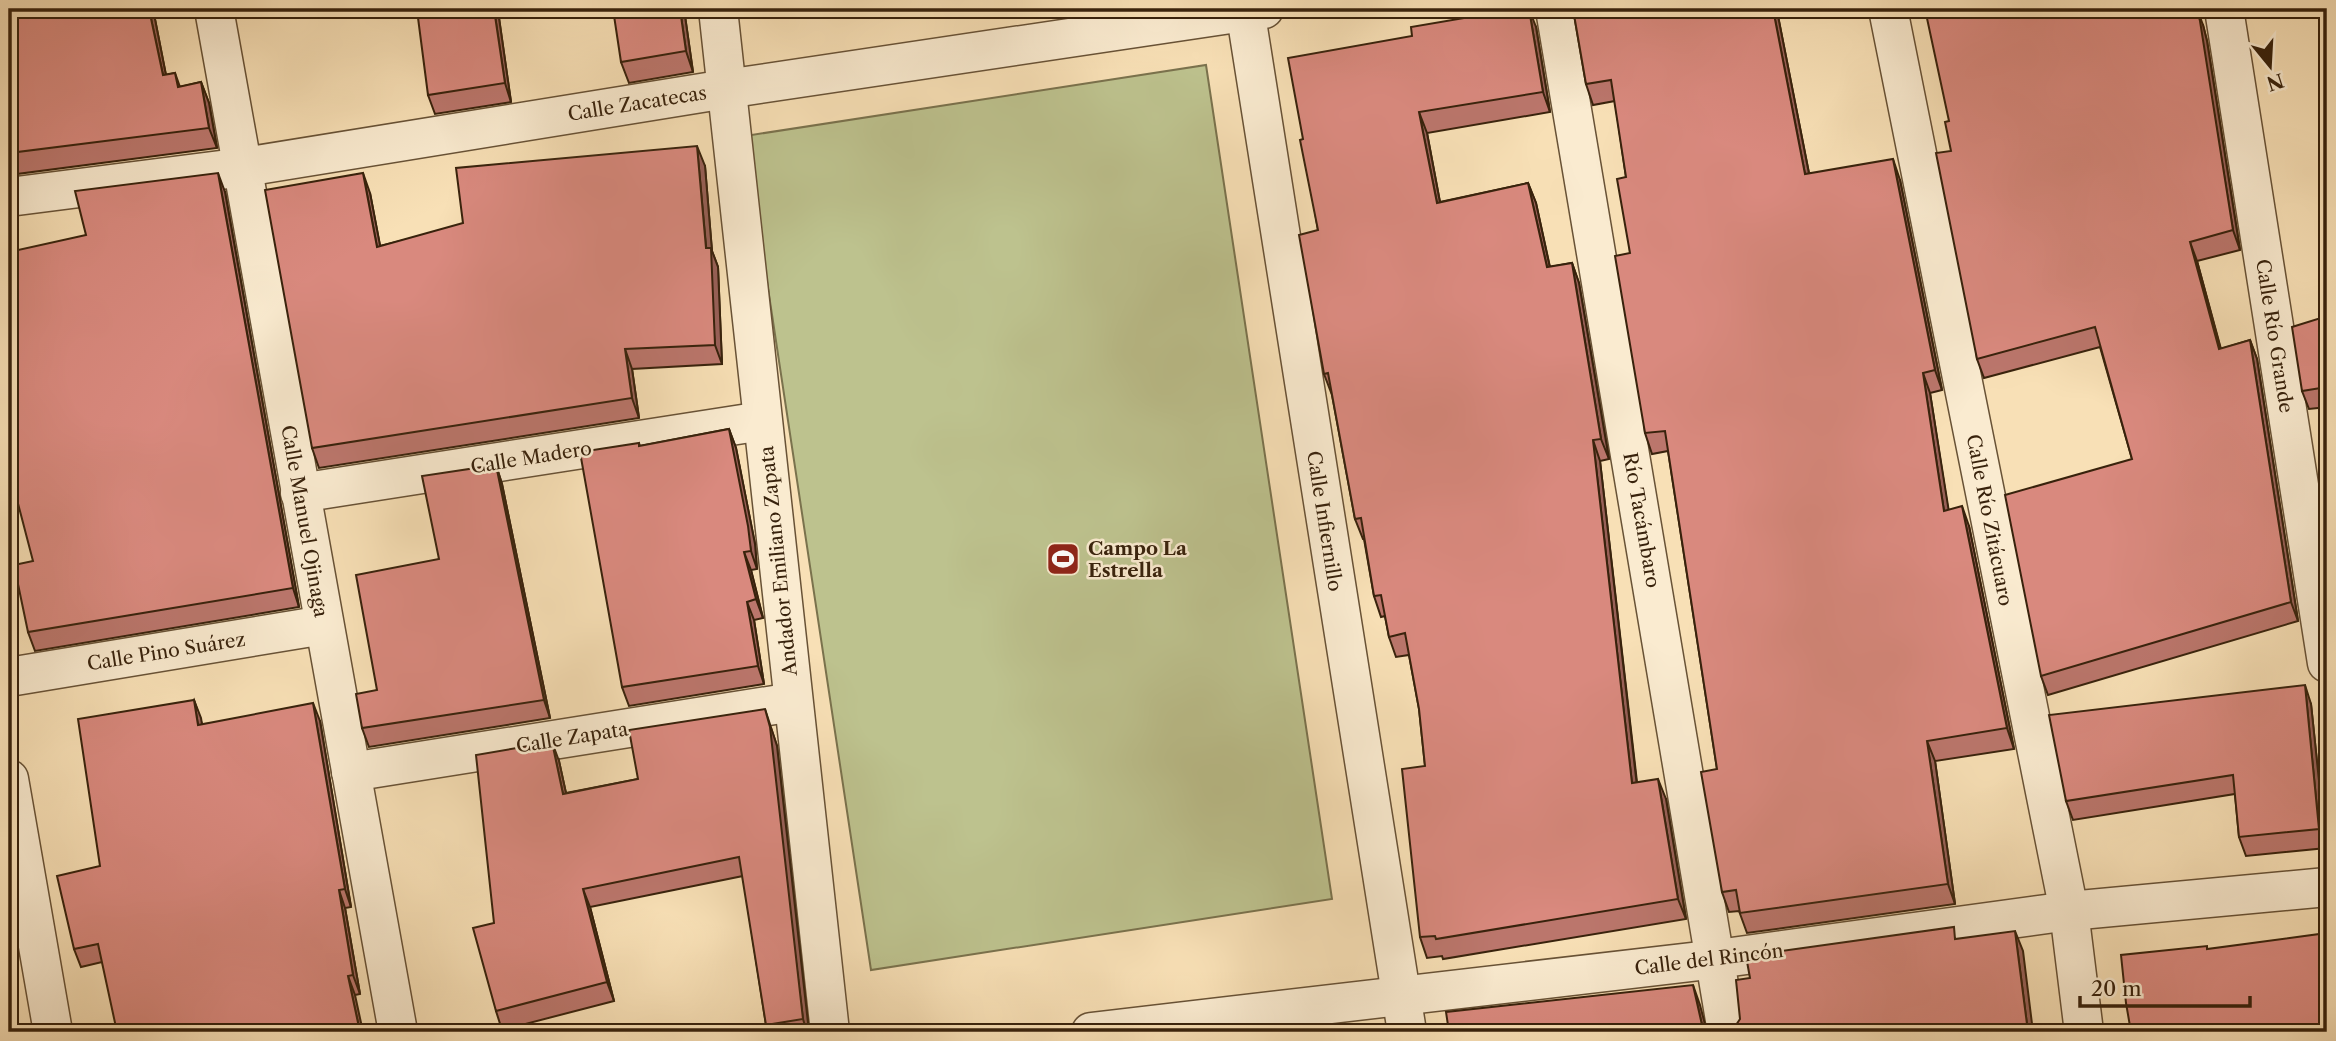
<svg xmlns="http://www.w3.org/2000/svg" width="2336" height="1041" font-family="'Libre Caslon Text',serif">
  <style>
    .green { fill: #bdc28e; stroke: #7a724d; stroke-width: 2 }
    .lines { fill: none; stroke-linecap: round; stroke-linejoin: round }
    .minor-casing { stroke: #685236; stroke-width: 41 }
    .minor { stroke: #faebd0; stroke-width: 38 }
    .wall { fill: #bb766c; stroke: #38220c; stroke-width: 2 }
    .shaded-wall { fill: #986058; stroke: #38220c; stroke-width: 2 }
    .building { fill: #d9897e; stroke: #38220c; stroke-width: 2 }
    .labels { text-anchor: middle; stroke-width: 5; stroke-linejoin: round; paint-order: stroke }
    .street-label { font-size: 19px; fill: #38220c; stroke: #faebd0 }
    .poi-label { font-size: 19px; font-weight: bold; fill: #38220c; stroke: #faebd0; text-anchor: start }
  </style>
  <rect width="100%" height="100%" fill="#f8e0b6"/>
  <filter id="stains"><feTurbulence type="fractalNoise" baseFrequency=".00286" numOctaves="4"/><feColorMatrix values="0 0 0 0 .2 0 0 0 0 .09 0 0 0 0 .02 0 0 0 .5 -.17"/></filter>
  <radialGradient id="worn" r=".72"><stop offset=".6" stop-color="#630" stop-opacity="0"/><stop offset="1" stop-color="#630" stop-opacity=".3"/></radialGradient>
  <path class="green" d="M 1206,65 L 1332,899 L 871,970 L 745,136 Z"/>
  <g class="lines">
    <defs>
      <g id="minor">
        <path d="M 214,9 L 398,1032"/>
        <path d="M 718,9 L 830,1032"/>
        <path d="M 1245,9 L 1407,1032"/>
        <path d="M 1555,9 L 1727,1032"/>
        <path d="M 1888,9 L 2069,911 L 2084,1032"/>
        <path d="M 2224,9 L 2327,663"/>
        <path d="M 9,197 L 244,167 L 726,89 L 1264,9"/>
        <path d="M 300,493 L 762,421"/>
        <path d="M 9,677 L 324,625"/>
        <path d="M 351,772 L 793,702"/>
        <path d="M 9,779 L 53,1032"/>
        <path d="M 1091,1032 L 1717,959 L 2069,911 L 2327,887"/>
      </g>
    </defs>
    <use href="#minor" class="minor-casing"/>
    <use href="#minor" class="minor"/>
  </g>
  <g class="wall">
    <path d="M 9,9 L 153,9 L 166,75 L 175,73 L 180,87 L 201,82 L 209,103 L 217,148 L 9,175 Z"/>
    <path d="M 684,9 L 693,72 L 629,83 L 621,62 Z"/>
    <path d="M 1573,9 L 1776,9 L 1778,16 L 1809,173 L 1900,180 L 1942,390 L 1930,393 L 1948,509 L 1969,526 L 2014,749 L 1935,761 L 1955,904 L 1747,933 L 1739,911 L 1729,912 L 1722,892 L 1717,769 L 1668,451 L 1652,454 L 1645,433 L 1630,253 L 1626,177 L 1615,101 L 1593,105 L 1586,84 Z"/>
    <path d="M 499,18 L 511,102 L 435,114 L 428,95 Z"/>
    <path d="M 2203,25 L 2207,41 L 2240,250 L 2197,261 L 2221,349 L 2250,340 L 2257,359 L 2298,621 L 2048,695 L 2041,676 L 2132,459 L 2100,347 L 1984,378 L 1977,359 L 1949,121 Z"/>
    <path d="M 1536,27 L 1550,112 L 1427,133 L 1440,202 L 1528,183 L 1536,203 L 1550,267 L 1572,263 L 1579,283 L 1609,459 L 1600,461 L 1637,782 L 1666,799 L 1686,919 L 1443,959 L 1442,956 L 1427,958 L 1420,937 L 1425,766 L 1419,709 L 1409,655 L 1396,657 L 1389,637 L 1385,616 L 1381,617 L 1374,596 L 1364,539 L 1363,539 L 1355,519 L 1332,395 L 1324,374 L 1318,230 L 1303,139 Z"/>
    <path d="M 705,166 L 712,251 L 718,267 L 722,364 L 632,369 L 639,418 L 319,468 L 312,448 L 370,193 L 380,246 Z"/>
    <path d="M 225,192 L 299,607 L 35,651 L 28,632 L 33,561 L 86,235 Z"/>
    <path d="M 2327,316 L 2327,407 L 2309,409 L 2302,391 Z"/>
    <path d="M 729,429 L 736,448 L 755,544 L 757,569 L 751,570 L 763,618 L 754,620 L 764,684 L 629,706 L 622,687 L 639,443 L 640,446 Z"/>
    <path d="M 496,465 L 502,484 L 550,718 L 369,747 L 362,728 L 377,690 L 439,559 Z"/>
    <path d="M 194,700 L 202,724 L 320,721 L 351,907 L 345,908 L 360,994 L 355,995 L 102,962 L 81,967 L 74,949 L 100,866 Z"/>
    <path d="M 2311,704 L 2326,848 L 2246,856 L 2239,837 L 2235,794 L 2073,820 L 2066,801 Z"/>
    <path d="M 771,728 L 777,746 L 809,1032 L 769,1032 L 766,1025 L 743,876 L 590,907 L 614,1001 L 502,1030 L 496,1011 L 494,923 L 559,761 L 566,793 L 638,779 Z"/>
  </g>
  <g class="shaded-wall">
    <path d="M 149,9 L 153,9 L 170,96 L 163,75 Z"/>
    <path d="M 494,9 L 496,9 L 499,18 L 511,102 L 505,83 Z"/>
    <path d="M 680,9 L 684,9 L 693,72 L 686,51 Z"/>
    <path d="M 1529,9 L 1536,27 L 1550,112 L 1543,92 Z"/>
    <path d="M 1773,9 L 1776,9 L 1778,16 L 1813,194 L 1805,174 Z"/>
    <path d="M 2197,9 L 2203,25 L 2207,41 L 2240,250 L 2233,230 Z"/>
    <path d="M 201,82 L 209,103 L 217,148 L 209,128 Z"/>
    <path d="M 1419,112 L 1427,133 L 1444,224 L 1437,203 Z"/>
    <path d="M 697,146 L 705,166 L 712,251 L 718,267 L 722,364 L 715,345 Z"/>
    <path d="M 1893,159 L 1900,180 L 1942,390 L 1935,370 Z"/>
    <path d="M 218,173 L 225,192 L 299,607 L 293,588 Z"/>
    <path d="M 363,173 L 370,193 L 384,266 L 377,247 Z"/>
    <path d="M 1528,183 L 1536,203 L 1554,287 L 1547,267 Z"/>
    <path d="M 2190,242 L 2197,261 L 2226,369 L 2219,349 Z"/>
    <path d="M 1572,263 L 1579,283 L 1609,459 L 1601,439 Z"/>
    <path d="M 2250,340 L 2257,359 L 2298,621 L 2291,602 Z"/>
    <path d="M 625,349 L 632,369 L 639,418 L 632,398 Z"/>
    <path d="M 1923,373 L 1930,393 L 1952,531 L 1944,511 Z"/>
    <path d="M 729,429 L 736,448 L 755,544 L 757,569 L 751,551 Z"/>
    <path d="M 1593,440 L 1600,461 L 1639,804 L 1632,783 Z"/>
    <path d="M 496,465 L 502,484 L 550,718 L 544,700 Z"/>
    <path d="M 1962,506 L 1969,526 L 2014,749 L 2007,728 Z"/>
    <path d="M 744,552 L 751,570 L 763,618 L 756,599 Z"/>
    <path d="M 747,602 L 754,620 L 764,684 L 758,666 Z"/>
    <path d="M 2305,685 L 2311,704 L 2326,848 L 2319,829 Z"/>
    <path d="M 194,700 L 201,718 L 205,743 L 198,725 Z"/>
    <path d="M 313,703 L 320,721 L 351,907 L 345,889 Z"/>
    <path d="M 765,709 L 777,746 L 809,1032 L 807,1032 L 803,1019 Z"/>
    <path d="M 1927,741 L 1935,761 L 1955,904 L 1948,884 Z"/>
    <path d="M 552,742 L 559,761 L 570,812 L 563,794 Z"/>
    <path d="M 1658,779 L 1666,799 L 1686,919 L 1678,899 Z"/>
    <path d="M 583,889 L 590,907 L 614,1001 L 607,982 Z"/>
    <path d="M 339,890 L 345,908 L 360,994 L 353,975 Z"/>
    <path d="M 2015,931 L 2023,951 L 2033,1032 L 2028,1032 Z"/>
    <path d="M 348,976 L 355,995 L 363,1032 L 360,1032 Z"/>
    <path d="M 1693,985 L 1700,1005 L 1707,1032 L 1702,1025 Z"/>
  </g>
  <g class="building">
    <path d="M 9,9 L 149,9 L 163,75 L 175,73 L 178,87 L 201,82 L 209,128 L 9,153 Z"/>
    <path d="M 425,9 L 494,9 L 505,83 L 428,95 L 417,10 Z"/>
    <path d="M 613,9 L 680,9 L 686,51 L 621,62 Z"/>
    <path d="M 1517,9 L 1529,9 L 1543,92 L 1419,112 L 1437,203 L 1528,183 L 1547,267 L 1572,263 L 1601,439 L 1593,440 L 1632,783 L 1658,779 L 1678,899 L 1436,939 L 1435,936 L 1420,937 L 1402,769 L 1425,766 L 1419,709 L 1405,633 L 1389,637 L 1381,595 L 1374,596 L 1361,518 L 1355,519 L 1328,373 L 1324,374 L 1299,235 L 1318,230 L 1300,140 L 1303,139 L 1288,58 L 1412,36 L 1411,27 Z"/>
    <path d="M 1573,9 L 1773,9 L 1805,174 L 1893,159 L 1935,370 L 1923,373 L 1944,511 L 1962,506 L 2007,728 L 1927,741 L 1948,884 L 1740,913 L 1736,890 L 1722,892 L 1701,772 L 1717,769 L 1665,431 L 1645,433 L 1615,256 L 1630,253 L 1617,179 L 1626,177 L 1611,80 L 1586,84 Z"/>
    <path d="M 1925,9 L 2197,9 L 2200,21 L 2233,230 L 2190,242 L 2219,349 L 2250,340 L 2291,602 L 2041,676 L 2005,495 L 2132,459 L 2095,327 L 1977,359 L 1936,153 L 1951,151 L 1945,122 L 1949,121 Z"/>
    <path d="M 697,146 L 706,248 L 711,248 L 715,345 L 625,349 L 632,398 L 312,448 L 265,190 L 363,173 L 377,247 L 463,223 L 456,168 Z"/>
    <path d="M 218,173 L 293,588 L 28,632 L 14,565 L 33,561 L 9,469 L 9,252 L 86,235 L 75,191 Z"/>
    <path d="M 2327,316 L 2327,387 L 2302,391 L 2292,327 Z"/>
    <path d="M 729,429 L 748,526 L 751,551 L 744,552 L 756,599 L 747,602 L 758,666 L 622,687 L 580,452 L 639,443 L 639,446 Z"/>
    <path d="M 496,465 L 544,700 L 362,728 L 356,694 L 377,690 L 356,575 L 439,559 L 422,476 Z"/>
    <path d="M 2305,685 L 2319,829 L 2239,837 L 2233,775 L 2066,801 L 2049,715 Z"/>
    <path d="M 194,700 L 198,725 L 313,703 L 345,889 L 339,890 L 353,975 L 348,976 L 360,1032 L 117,1032 L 98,944 L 74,949 L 57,876 L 100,866 L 78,719 Z"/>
    <path d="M 765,709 L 770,727 L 803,1019 L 766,1025 L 739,857 L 583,889 L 607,982 L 496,1011 L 473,928 L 494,923 L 476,755 L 552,742 L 563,794 L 638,779 L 629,730 Z"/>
    <path d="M 1954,927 L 1955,939 L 2015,931 L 2028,1032 L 1725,1032 L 1734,1028 L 1740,1019 L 1736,980 L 1750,978 L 1746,956 Z"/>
    <path d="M 2327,933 L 2327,1032 L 2131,1032 L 2126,1003 L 2121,955 L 2207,946 L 2207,949 Z"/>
    <path d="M 1693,985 L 1702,1025 L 1711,1032 L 1715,1032 L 1449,1032 L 1446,1012 Z"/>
  </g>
  <defs>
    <symbol id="stadium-square" viewBox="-11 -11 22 22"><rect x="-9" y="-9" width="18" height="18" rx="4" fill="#8f2418" stroke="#faebd0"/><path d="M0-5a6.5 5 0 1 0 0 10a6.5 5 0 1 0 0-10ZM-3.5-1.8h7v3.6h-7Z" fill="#fff"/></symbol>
  </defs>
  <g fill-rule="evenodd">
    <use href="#stadium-square" x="1044" y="540" width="38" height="38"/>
  </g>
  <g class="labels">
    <g class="street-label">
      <text transform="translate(637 103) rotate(-9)" y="7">Calle Zacatecas</text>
      <text transform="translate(2275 336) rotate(81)" y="7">Calle Río Grande</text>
      <text transform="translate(531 457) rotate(-9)" y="7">Calle Madero</text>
      <text transform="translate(1642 520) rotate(80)" y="7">Río Tacámbaro</text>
      <text transform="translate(1990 520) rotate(79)" y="7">Calle Río Zitácuaro</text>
      <text transform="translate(305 521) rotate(80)" y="7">Calle Manuel Ojinaga</text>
      <text transform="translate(1325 521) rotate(81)" y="7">Calle Infiernillo</text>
      <text transform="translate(778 561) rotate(-96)" y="7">Andador Emiliano Zapata</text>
      <text transform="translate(166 651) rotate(-9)" y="7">Calle Pino Suárez</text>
      <text transform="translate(572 737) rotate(-9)" y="7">Calle Zapata</text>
      <text transform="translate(1709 959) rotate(-7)" y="7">Calle del Rincón</text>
    </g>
    <g class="poi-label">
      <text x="1088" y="555">Campo La<tspan x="1088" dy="22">Estrella</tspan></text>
    </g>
  </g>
  <rect width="2336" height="1041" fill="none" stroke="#f8e0b6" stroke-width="35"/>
  <rect x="10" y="10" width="2315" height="1020" fill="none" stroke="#38220c" stroke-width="3.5"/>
  <rect x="18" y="18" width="2301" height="1006" fill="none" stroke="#38220c" stroke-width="2"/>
  <g transform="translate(2270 66) rotate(162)" stroke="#faebd0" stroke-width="5" paint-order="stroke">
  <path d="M0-5L12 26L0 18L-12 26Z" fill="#38220c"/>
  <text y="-10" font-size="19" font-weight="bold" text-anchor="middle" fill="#38220c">N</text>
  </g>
  <path d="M2080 996v10h170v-10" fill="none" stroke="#38220c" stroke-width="3.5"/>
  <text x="2091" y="996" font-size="21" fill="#38220c" stroke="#faebd0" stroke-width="5" paint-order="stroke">20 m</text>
  <rect width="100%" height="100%" filter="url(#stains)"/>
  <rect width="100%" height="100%" fill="url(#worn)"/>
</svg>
